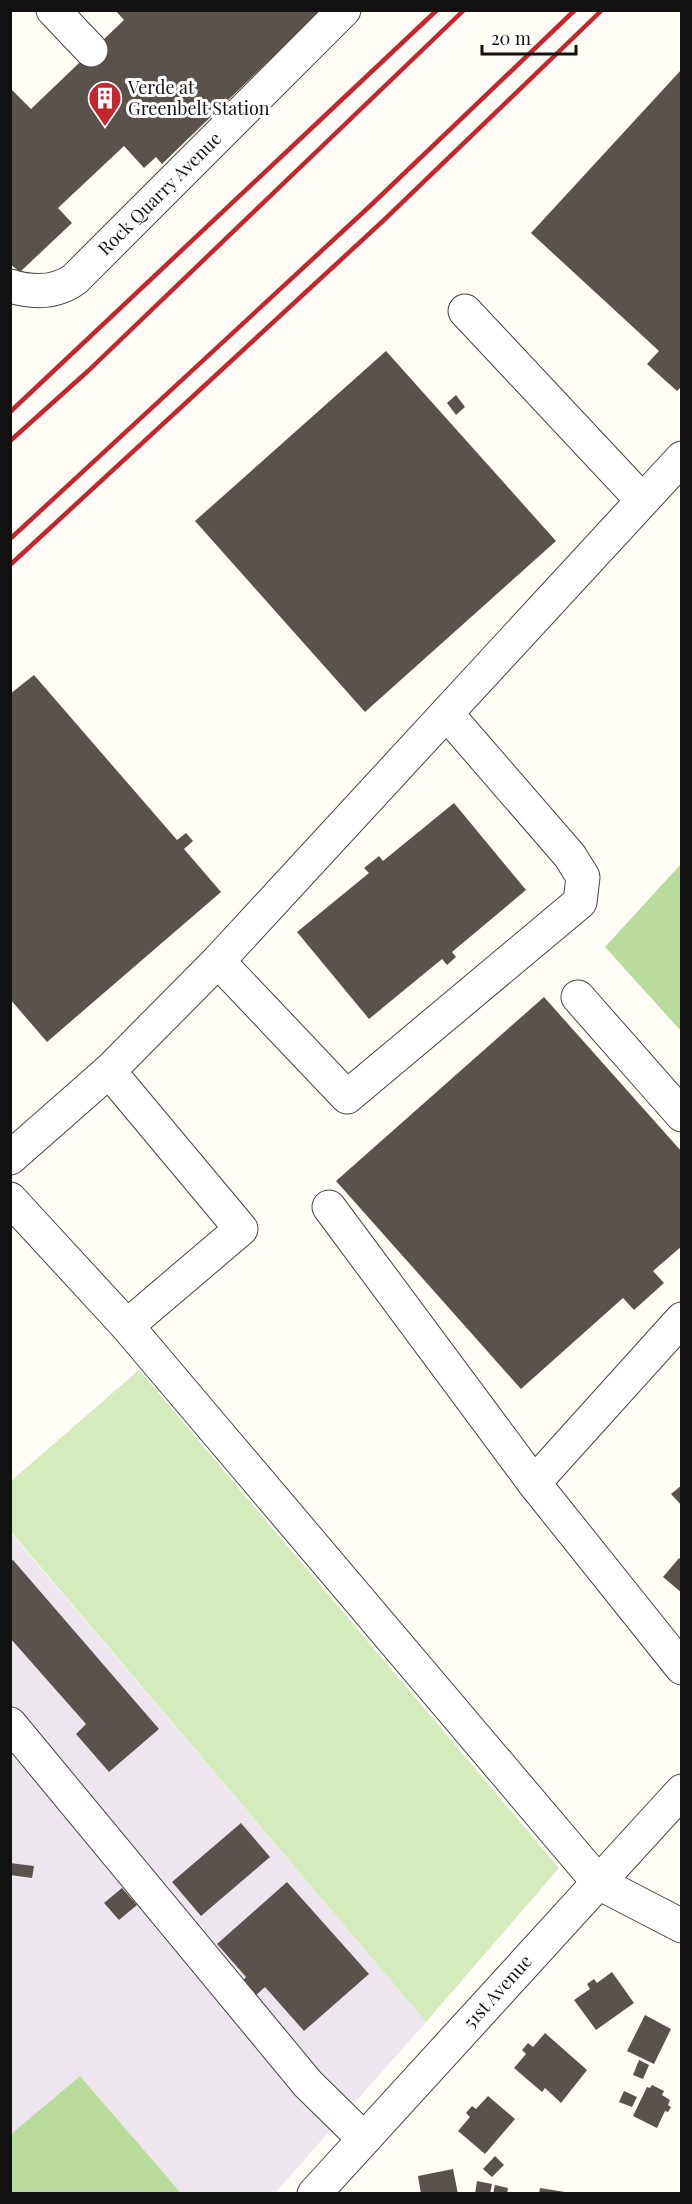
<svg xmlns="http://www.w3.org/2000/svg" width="692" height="2204" font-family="'Playfair Display',serif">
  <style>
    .industrial { fill: #eee6ef }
    .green { fill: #d5ebbd }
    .forest { fill: #b9dc9c }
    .building { fill: #5a524d }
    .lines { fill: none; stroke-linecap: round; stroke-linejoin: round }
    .minor-casing { stroke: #444; stroke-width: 35 }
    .minor { stroke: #fff; stroke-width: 33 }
    .rail { stroke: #c4262e; stroke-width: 4.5 }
    .labels { text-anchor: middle; stroke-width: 6; stroke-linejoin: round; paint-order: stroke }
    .poi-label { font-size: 18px; fill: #111; stroke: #fff; text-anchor: start }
    .street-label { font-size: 18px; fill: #111; stroke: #fff }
  </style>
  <rect width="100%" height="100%" fill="#fffdf5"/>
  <path class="industrial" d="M 10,1532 L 426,2022 L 275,2193 L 181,2193 L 80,2076 L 11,2134 Z"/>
  <path class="green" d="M 139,1370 L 559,1868 L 426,2022 L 11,1532 L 11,1481 Z"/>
  <g class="forest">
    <path d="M 681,864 L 681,1031 L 605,947 Z"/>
    <path d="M 80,2076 L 181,2193 L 11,2193 L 11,2134 Z"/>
  </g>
  <g class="building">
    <path d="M 115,10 L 321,10 L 162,164 L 156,157 L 144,168 L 124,146 L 58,208 L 72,223 L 20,272 L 10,264 L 10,88 L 31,109 L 124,20 Z"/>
    <path d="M 682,69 L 682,386 L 677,391 L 647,364 L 659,351 L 531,233 Z"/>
    <path d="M 386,351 L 556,541 L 365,712 L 195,521 Z"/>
    <path d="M 456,395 L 465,407 L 456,415 L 447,403 Z"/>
    <path d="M 34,675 L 177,840 L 186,833 L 193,841 L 184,849 L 221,892 L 47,1042 L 10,999 L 10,694 Z"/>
    <path d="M 454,803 L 526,890 L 452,952 L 456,957 L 447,965 L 442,959 L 369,1019 L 297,932 L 369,873 L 364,868 L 379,856 L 383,861 Z"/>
    <path d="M 544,997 L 682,1152 L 682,1246 L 653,1271 L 664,1283 L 634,1310 L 623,1298 L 521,1389 L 336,1181 Z"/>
    <path d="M 682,1485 L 682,1506 L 671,1494 Z"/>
    <path d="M 679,1558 L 682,1561 L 682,1593 L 663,1577 Z"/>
    <path d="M 13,1560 L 159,1729 L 109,1772 L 76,1734 L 86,1724 L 10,1638 L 10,1562 Z"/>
    <path d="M 241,1823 L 270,1857 L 201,1916 L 172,1882 Z"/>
    <path d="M 10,1863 L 34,1866 L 32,1878 L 10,1875 Z"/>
    <path d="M 287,1882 L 369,1974 L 304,2031 L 265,1987 L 255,1996 L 242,1982 L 246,1977 L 217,1944 Z"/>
    <path d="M 122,1888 L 137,1905 L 119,1920 L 104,1903 Z"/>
    <path d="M 612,1972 L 634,2003 L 596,2030 L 574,2000 L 590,1989 L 587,1984 L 594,1979 L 597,1983 Z"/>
    <path d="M 645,2015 L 671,2029 L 654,2064 L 627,2051 Z"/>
    <path d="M 545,2033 L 587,2070 L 561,2103 L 545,2088 L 542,2092 L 514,2068 L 526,2054 L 522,2050 L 528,2043 L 533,2047 Z"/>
    <path d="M 639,2060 L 649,2065 L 643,2079 L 633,2075 Z"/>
    <path d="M 652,2085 L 664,2091 L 662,2095 L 670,2100 L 668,2105 L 671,2107 L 668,2112 L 665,2111 L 657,2128 L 633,2116 L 647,2087 L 650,2088 Z"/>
    <path d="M 624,2091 L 637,2097 L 632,2107 L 619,2102 Z"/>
    <path d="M 488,2096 L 515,2119 L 485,2154 L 458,2131 L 470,2117 L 466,2113 L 472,2106 L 476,2109 Z"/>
    <path d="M 495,2156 L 504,2165 L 492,2177 L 483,2169 Z"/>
    <path d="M 453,2169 L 458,2194 L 421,2194 L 418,2176 Z"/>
    <path d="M 477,2181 L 492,2184 L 490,2194 L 475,2194 Z"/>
    <path d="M 495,2185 L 508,2188 L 507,2194 L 493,2194 Z"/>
    <path d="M 540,2188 L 565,2192 L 565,2194 L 539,2194 Z"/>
  </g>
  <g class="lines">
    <defs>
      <g id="minor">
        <path d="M 53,10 L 91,50"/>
        <path d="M 10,286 C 33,293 56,293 75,279 L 344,10"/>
        <path d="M 465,311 L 642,500"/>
        <path d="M 218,961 L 347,1097 L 580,902 L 583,877 L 570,856 L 447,714"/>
        <path d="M 578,997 L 682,1115"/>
        <path d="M 109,1071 L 241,1229 L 127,1326"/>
        <path d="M 10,1158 L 109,1071 L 218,961 L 682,458"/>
        <path d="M 10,1199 L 127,1326 L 599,1883 L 682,1926"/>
        <path d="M 329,1207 L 534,1483 L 682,1668"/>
        <path d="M 534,1483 L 682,1319"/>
        <path d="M 10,1724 L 308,2084 L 364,2139"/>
        <path d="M 314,2194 L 682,1791"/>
      </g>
    </defs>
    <use href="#minor" class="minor-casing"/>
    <use href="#minor" class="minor"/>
    <g class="rail">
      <path d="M 10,412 L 437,10"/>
      <path d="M 10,441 L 88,371 L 464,10"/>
      <path d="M 10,539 L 370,206 L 575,10"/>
      <path d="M 10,565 L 384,220 L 602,10"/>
    </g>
  </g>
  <defs>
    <symbol id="building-pin" viewBox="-11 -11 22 30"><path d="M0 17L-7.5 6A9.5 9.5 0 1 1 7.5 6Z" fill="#c4262e" stroke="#fff"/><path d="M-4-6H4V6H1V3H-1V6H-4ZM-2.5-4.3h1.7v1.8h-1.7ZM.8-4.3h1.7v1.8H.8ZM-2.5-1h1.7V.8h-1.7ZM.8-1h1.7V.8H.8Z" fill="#fff"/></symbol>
  </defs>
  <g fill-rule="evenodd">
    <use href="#building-pin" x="86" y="79" width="38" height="52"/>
  </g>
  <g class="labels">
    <g class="poi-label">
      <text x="128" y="94">Verde at<tspan x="128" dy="21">Greenbelt Station</tspan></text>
    </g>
    <g class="street-label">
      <text transform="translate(160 194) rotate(-45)" y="6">Rock Quarry Avenue</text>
      <text transform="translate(498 1992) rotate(-48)" y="6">51st Avenue</text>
    </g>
  </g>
  <rect width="692" height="2204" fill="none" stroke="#111111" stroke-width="24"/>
  <path d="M482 45v9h94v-9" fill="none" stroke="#111111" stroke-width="3"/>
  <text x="491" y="45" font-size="18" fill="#111111" stroke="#ffffff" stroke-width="4.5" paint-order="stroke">20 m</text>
</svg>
